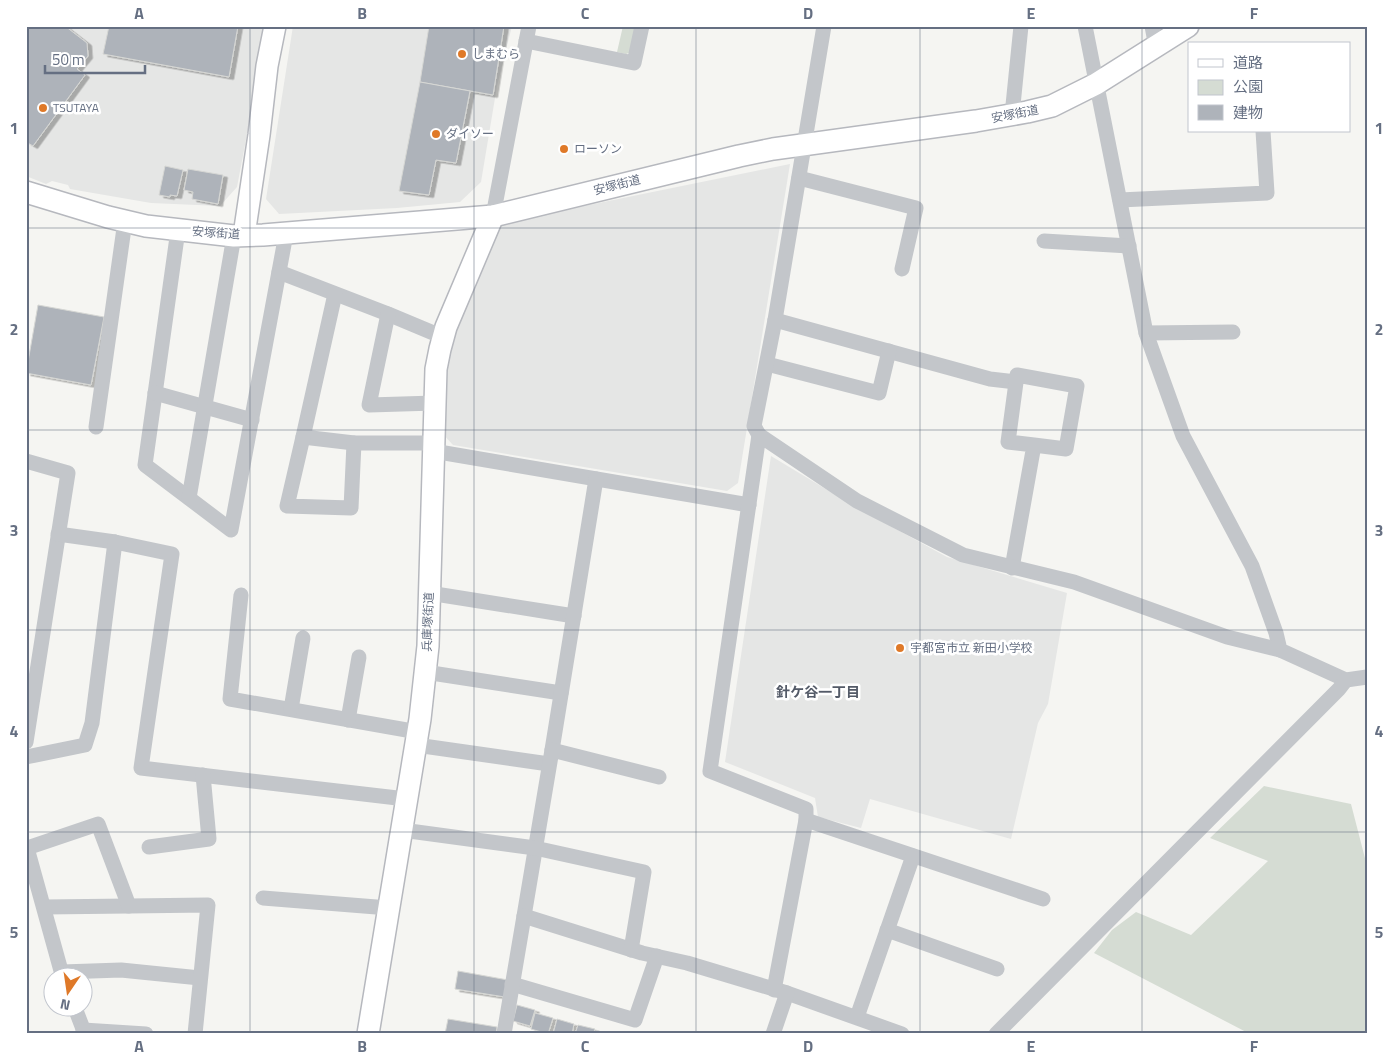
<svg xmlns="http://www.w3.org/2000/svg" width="1393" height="1060" font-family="'Titillium Web','Noto Sans JP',sans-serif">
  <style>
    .built { fill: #e5e6e5 }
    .green { fill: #d5dcd3 }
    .building { fill: #aeb3ba; stroke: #d6d7d4; filter: url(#shadow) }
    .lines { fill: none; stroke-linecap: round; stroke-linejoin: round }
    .secondary-casing { stroke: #b6b8be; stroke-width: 24 }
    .street { stroke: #c3c6ca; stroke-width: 15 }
    .secondary { stroke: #fff; stroke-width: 21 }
    .grid { fill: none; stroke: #656f82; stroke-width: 1; stroke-opacity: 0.55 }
    .poi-dot { fill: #df7928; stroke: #fff; stroke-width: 2 }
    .labels { text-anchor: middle; stroke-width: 5; stroke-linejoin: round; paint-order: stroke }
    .poi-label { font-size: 12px; fill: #656f82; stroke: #fff; text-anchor: start }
    .street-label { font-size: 12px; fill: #656f82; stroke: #fff }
    .neighbourhood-label { font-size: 14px; font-weight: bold; fill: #535a67; stroke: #fff }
    .neatline { fill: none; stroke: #656f82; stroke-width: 2 }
    .grid-label { font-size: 16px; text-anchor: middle; font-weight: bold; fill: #656f82 }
  </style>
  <defs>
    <filter id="shadow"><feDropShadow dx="4.5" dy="2.5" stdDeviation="0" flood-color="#0004"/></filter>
  </defs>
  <rect width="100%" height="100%" fill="#f5f5f2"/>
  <g class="built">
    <path d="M 26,26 L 266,26 L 255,95 L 252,97 L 250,105 L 252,108 L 237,187 L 220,206 L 151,203 L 70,189 L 68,185 L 52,181 L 46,184 L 26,176 Z"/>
    <path d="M 293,26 L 512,26 L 497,86 L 481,182 L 460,202 L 397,208 L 279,214 L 266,199 Z"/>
    <path d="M 790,164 L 738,483 L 727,491 L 453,445 L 441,432 L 448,349 L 496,224 Z"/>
    <path d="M 771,456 L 854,506 L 947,557 L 1067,593 L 1048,704 L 1038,723 L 1011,839 L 870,799 L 861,828 L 818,817 L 815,798 L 725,762 Z"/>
  </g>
  <g class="green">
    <path d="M 623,26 L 633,27 L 636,31 L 632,52 L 626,54 L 617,52 Z"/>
    <path d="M 1264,786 L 1351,804 L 1367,866 L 1367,1034 L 1250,1034 L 1094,953 L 1112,930 L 1136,912 L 1191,935 L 1268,861 L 1210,838 Z"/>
  </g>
  <g class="building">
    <path d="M 26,26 L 65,26 L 87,43 L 88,56 L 77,69 L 85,75 L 33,146 L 26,142 Z"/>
    <path d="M 109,26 L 238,26 L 229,77 L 103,54 Z"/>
    <path d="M 429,26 L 504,26 L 493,95 L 420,82 Z"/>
    <path d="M 420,82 L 470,91 L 456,163 L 436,160 L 429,195 L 399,191 Z"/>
    <path d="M 165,166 L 183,170 L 177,196 L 170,195 L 170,197 L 159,195 Z"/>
    <path d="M 188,169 L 223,175 L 218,204 L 192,199 L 193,192 L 184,190 Z"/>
    <path d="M 38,305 L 104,317 L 91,385 L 26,373 Z"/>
    <path d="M 458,971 L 508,980 L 505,997 L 455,989 Z"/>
    <path d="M 517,1005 L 535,1010 L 530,1026 L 513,1021 Z"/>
    <path d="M 535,1013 L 553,1018 L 548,1034 L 531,1029 Z"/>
    <path d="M 448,1019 L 497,1027 L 496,1034 L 445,1034 Z"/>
    <path d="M 557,1019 L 574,1024 L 572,1034 L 553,1034 Z"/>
    <path d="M 578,1025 L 595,1029 L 593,1034 L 575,1034 Z"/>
  </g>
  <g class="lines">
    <defs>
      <g id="secondary">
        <path d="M 26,192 L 108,217 L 146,226 L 234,236 L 263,235 L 493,216 L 739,156 L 773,149 L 976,121 L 1027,112 L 1052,106 L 1096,84 L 1188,26"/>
        <path d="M 244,235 L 259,135 L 267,66 L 275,26"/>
        <path d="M 368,1034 L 420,719 L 428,646 L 436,369 L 440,349 L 446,327 L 493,216"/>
      </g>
    </defs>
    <use href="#secondary" class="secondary-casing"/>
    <g class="street">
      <path d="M 1085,26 L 1146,333 L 1183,436 L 1252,566 L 1276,633 L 1280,650 L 1346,680 L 1367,677"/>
      <path d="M 1152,26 L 1156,47"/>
      <path d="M 526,41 L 634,63 L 642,26"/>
      <path d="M 1012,115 L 1021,26"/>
      <path d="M 799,178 L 916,208 L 902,269"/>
      <path d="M 1120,200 L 1267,193 L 1263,131"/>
      <path d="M 493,216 L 529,26"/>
      <path d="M 178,230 L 145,465 L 231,530 L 286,234"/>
      <path d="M 1044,241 L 1129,246"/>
      <path d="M 279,272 L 388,314 L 443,337"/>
      <path d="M 335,294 L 303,437 L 354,443 L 434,443"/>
      <path d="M 388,314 L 369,405 L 435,403"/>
      <path d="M 775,320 L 990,379 L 1016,382"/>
      <path d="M 1146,333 L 1233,332"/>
      <path d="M 767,364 L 879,393 L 889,351"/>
      <path d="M 155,393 L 252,420"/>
      <path d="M 96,427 L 125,221"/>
      <path d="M 759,435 L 754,426 L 775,320 L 824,26"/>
      <path d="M 303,437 L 287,506 L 351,508 L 354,443"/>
      <path d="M 433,451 L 749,505"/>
      <path d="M 26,461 L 68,473 L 26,742"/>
      <path d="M 189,498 L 234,236"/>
      <path d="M 58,534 L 115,542"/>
      <path d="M 1012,568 L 1034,445 L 1066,449 L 1077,386 L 1017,375 L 1008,442 L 1034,445"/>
      <path d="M 429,593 L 574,616"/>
      <path d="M 241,595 L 230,699 L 418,732"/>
      <path d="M 425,672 L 561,693"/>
      <path d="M 291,709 L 303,638"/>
      <path d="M 348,720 L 359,657"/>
      <path d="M 416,745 L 549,764"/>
      <path d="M 552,750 L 596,479"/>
      <path d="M 26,757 L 85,745 L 92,723 L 115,542 L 172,554 L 141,768 L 406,799"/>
      <path d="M 659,777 L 552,750 L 524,916 L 642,953 L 687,963 L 787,993 L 902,1034"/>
      <path d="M 806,820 L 1043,899"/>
      <path d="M 402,830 L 535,848 L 644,872 L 631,950"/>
      <path d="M 149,847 L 209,839 L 203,775"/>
      <path d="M 263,898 L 389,908"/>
      <path d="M 44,907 L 129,906"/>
      <path d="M 887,930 L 997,969"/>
      <path d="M 62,972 L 121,970 L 200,978"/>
      <path d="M 63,978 L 27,848 L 98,824 L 129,906 L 208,905 L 195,1034"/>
      <path d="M 512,984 L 635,1020 L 657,956"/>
      <path d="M 774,990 L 806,820 L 806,809 L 710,771 L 759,435 L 857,501 L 963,555 L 1074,582 L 1227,637 L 1280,650"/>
      <path d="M 75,1008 L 85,1034"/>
      <path d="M 857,1017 L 913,856"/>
      <path d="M 83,1030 L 146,1034"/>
      <path d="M 504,1034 L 524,916"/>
      <path d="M 773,1034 L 787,993"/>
      <path d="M 996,1034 L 1339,689 L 1346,680"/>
    </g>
    <use href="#secondary" class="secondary"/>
  </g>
  <path class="grid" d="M 250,26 L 250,1034M 474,26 L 474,1034M 696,26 L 696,1034M 920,26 L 920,1034M 1142,26 L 1142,1034M 26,228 L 1367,228M 26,430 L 1367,430M 26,630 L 1367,630M 26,832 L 1367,832"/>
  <g class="poi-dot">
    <circle cx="462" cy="54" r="5"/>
    <circle cx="43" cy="108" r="5"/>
    <circle cx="436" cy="134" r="5"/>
    <circle cx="564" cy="149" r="5"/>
    <circle cx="900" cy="648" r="5"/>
  </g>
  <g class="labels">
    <g class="poi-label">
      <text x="472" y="58">しまむら</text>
      <text x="53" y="112">TSUTAYA</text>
      <text x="446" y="138">ダイソー</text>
      <text x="574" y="153">ローソン</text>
      <text x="910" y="652">宇都宮市立 新田小学校</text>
    </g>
    <g class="street-label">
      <text transform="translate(1015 114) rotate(-11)" y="4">安塚街道</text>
      <text transform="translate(617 185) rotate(-14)" y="4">安塚街道</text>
      <text transform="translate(216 233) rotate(4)" y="4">安塚街道</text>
      <text transform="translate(428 622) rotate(-88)" y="4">兵庫塚街道</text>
    </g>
    <g class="neighbourhood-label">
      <text x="818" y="697">針ケ谷一丁目</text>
    </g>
  </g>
  <rect width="1393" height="1060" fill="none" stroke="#ffffff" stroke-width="55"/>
  <rect x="1188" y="42" width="162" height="90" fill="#ffffff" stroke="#c1c5cd"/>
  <rect x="1198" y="59" width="25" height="8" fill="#ffffff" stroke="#c1c5cd"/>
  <text x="1233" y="68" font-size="15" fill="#656f82">道路</text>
  <rect x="1198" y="80" width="25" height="15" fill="#d5dcd3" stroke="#c1c5cd"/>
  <text x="1233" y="92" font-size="15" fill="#656f82">公園</text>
  <rect x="1198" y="105" width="25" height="15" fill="#aeb3ba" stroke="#c1c5cd"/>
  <text x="1233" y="118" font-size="15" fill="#656f82">建物</text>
  <g transform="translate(68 992) rotate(193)"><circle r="24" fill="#ffffff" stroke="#c1c5cd"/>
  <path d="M0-4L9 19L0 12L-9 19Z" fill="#df7928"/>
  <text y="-8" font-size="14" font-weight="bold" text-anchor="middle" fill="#656f82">N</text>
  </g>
  <path d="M45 65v8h100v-8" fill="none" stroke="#656f82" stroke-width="2.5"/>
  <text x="52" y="65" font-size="15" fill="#656f82" stroke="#ffffff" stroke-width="4" paint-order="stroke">50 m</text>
  <rect x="28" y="28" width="1338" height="1004" class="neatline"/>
  <g class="grid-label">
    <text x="139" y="19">A</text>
    <text x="362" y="19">B</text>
    <text x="585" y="19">C</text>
    <text x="808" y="19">D</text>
    <text x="1031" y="19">E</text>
    <text x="1254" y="19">F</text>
    <text x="14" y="134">1</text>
    <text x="1379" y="134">1</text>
    <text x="14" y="335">2</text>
    <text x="1379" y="335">2</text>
    <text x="14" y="536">3</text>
    <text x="1379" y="536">3</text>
    <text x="14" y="737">4</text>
    <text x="1379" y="737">4</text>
    <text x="14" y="938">5</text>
    <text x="1379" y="938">5</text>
    <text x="139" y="1052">A</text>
    <text x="362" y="1052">B</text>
    <text x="585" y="1052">C</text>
    <text x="808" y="1052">D</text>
    <text x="1031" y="1052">E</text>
    <text x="1254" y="1052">F</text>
  </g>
</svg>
